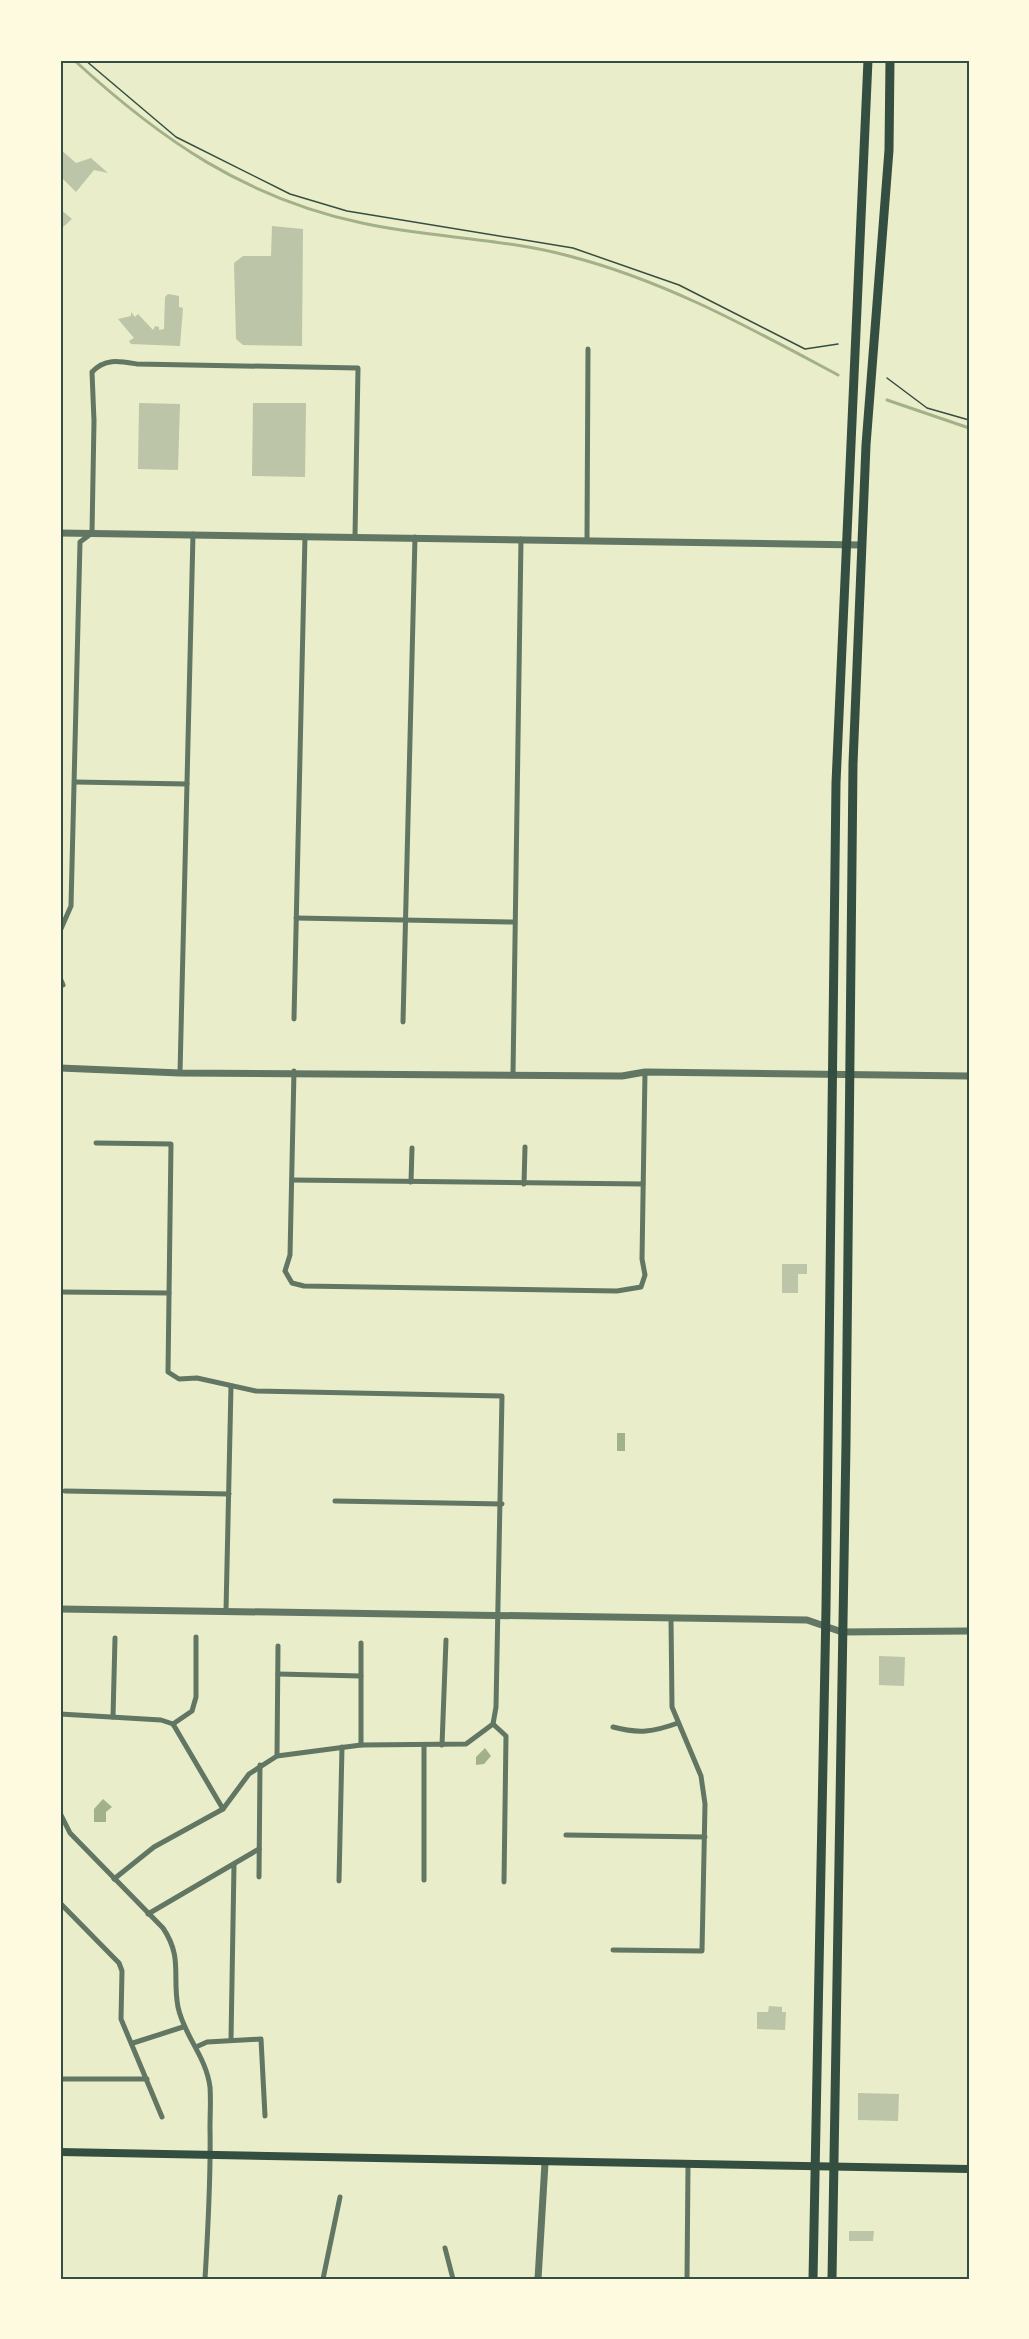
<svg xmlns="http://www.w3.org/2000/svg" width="1029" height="2339" font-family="Quicksand,sans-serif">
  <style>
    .water { fill: #a3b18a }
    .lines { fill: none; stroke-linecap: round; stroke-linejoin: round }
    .stream { stroke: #a3b18a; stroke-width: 3 }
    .building { fill: #bcc5a7 }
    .path { stroke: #344e41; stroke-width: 1.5 }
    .minor { stroke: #617663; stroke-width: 5 }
    .tertiary { stroke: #617663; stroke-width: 7 }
    .secondary { stroke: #344e41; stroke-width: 8 }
    .primary { stroke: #344e41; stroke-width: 9 }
    .neatline { fill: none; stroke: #344e41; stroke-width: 2 }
  </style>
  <rect width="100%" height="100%" fill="#e9edc9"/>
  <g class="water">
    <rect x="617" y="1433" width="8" height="18"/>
    <path d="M 485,1748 L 491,1756 L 484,1764 L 476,1765 L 476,1757 Z"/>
    <path d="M 103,1799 L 112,1807 L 106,1812 L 106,1822 L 94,1822 L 94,1809 Z"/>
  </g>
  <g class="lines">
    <g class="stream">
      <path d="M 74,60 C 161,140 245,198 362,223 C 431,238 502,238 569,256 C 666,281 750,328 838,375"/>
      <path d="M 887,400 L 969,428"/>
    </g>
  </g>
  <g class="building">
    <path d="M 60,149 L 76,163 L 91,158 L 108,173 L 94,170 L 76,192 L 60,176 Z"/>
    <path d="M 60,209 L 72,219 L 62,228 L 60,228 Z"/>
    <path d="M 272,226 L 303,229 L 302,346 L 243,345 L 236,339 L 234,263 L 243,256 L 271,256 Z"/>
    <path d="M 168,294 L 179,296 L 179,307 L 183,308 L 180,346 L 131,344 L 129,341 L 134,338 L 118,319 L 131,316 L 131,312 L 135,317 L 138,314 L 153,330 L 155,326 L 159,327 L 159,330 L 164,329 L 165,297 Z"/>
    <path d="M 139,403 L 180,404 L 178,470 L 138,469 Z"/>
    <path d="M 253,403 L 306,403 L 305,477 L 252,476 Z"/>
    <path d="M 782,1264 L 807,1264 L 807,1274 L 798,1274 L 798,1293 L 782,1293 Z"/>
    <path d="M 879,1656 L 905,1657 L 904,1686 L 879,1685 Z"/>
    <path d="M 769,2006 L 782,2007 L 782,2012 L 786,2012 L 785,2030 L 757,2029 L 757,2012 L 768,2012 Z"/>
    <path d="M 858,2093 L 899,2094 L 898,2121 L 858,2120 Z"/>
    <path d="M 849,2231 L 874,2231 L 873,2241 L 849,2241 Z"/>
  </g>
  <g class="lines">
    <g class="path">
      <path d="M 85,60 L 176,137 L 290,194 L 347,211 L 573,248 L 679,285 L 805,349 L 838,344"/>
      <path d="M 887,378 L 927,408 L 969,420"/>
    </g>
    <g class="minor">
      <path d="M 587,539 L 588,349"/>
      <path d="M 75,782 L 187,784"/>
      <path d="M 296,918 L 514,922"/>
      <path d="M 60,931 L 71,906 L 80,542 L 92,533 L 94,421 L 92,372 C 105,358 119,361 137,364 L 358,368 L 355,536"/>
      <path d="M 60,978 L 63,985"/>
      <path d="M 294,1019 L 305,536"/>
      <path d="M 403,1022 L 415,537"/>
      <path d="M 294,1071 L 290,1255 L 285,1271 L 292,1283 L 304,1286 L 617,1291 L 641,1287 L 645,1275 L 642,1259 L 645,1072"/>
      <path d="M 180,1073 L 193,534"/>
      <path d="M 513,1074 L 521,539"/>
      <path d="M 96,1143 L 171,1144 L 168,1372 L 179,1379 L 197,1378 L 256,1391 L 502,1396 L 496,1707 L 493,1724"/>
      <path d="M 292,1180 L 643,1184"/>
      <path d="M 411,1182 L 412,1148"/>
      <path d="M 524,1184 L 525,1147"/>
      <path d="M 60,1292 L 169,1293"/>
      <path d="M 65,1491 L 229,1494"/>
      <path d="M 335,1501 L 502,1504"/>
      <path d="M 226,1611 L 231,1386"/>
      <path d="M 278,1674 L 361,1676"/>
      <path d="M 60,1714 L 161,1720 L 173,1724 L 223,1809"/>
      <path d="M 113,1717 L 115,1638"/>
      <path d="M 173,1724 L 192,1711 L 196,1697 L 196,1637"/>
      <path d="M 493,1724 L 506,1736 L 504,1882"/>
      <path d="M 613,1727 C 639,1734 653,1732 678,1723"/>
      <path d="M 361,1745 L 361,1643"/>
      <path d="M 442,1745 L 446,1640"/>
      <path d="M 277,1756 L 278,1646"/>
      <path d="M 60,1813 L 70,1833 L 163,1928 C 183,1958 172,1975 178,2007 C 184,2036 206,2056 210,2087 C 211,2100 210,2114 210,2128 C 211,2178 208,2229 205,2279"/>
      <path d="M 566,1835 L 705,1837"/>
      <path d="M 259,1877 L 260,1765"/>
      <path d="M 114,1879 L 154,1847 L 223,1809 L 249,1774 L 277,1756 L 361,1745 L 466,1744 L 493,1724"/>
      <path d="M 424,1880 L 424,1745"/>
      <path d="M 339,1881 L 342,1747"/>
      <path d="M 60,1903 L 119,1963 L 122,1971 L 121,2019 L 162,2117"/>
      <path d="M 148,1914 L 259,1849"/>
      <path d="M 613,1950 L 702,1951 L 705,1804 L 701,1776 L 672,1707 L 671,1618"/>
      <path d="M 231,2040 L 234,1865"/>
      <path d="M 133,2043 L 183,2027"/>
      <path d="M 196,2047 L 207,2042 L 261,2039 L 265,2116"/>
      <path d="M 60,2079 L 147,2079"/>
      <path d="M 445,2248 L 453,2279"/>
      <path d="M 323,2279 L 340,2197"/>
      <path d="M 687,2279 L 688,2165"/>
    </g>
    <g class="tertiary">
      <path d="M 60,533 L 861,545"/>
      <path d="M 60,1068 L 180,1073 L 622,1076 L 645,1072 L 969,1076"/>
      <path d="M 60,1609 L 807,1620 L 842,1632 L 969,1631"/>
      <path d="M 538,2279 L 545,2163"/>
    </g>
    <path class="secondary" d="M 60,2152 L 969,2169"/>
    <g class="primary">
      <path d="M 813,2279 L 826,1608 L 836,783 L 868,60"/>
      <path d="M 832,2279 L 846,1443 L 853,764 L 866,445 L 889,150 L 890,60"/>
    </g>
  </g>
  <rect width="1029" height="2339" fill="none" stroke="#fefae0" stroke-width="123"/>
  <rect x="62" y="62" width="906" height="2216" class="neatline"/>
</svg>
